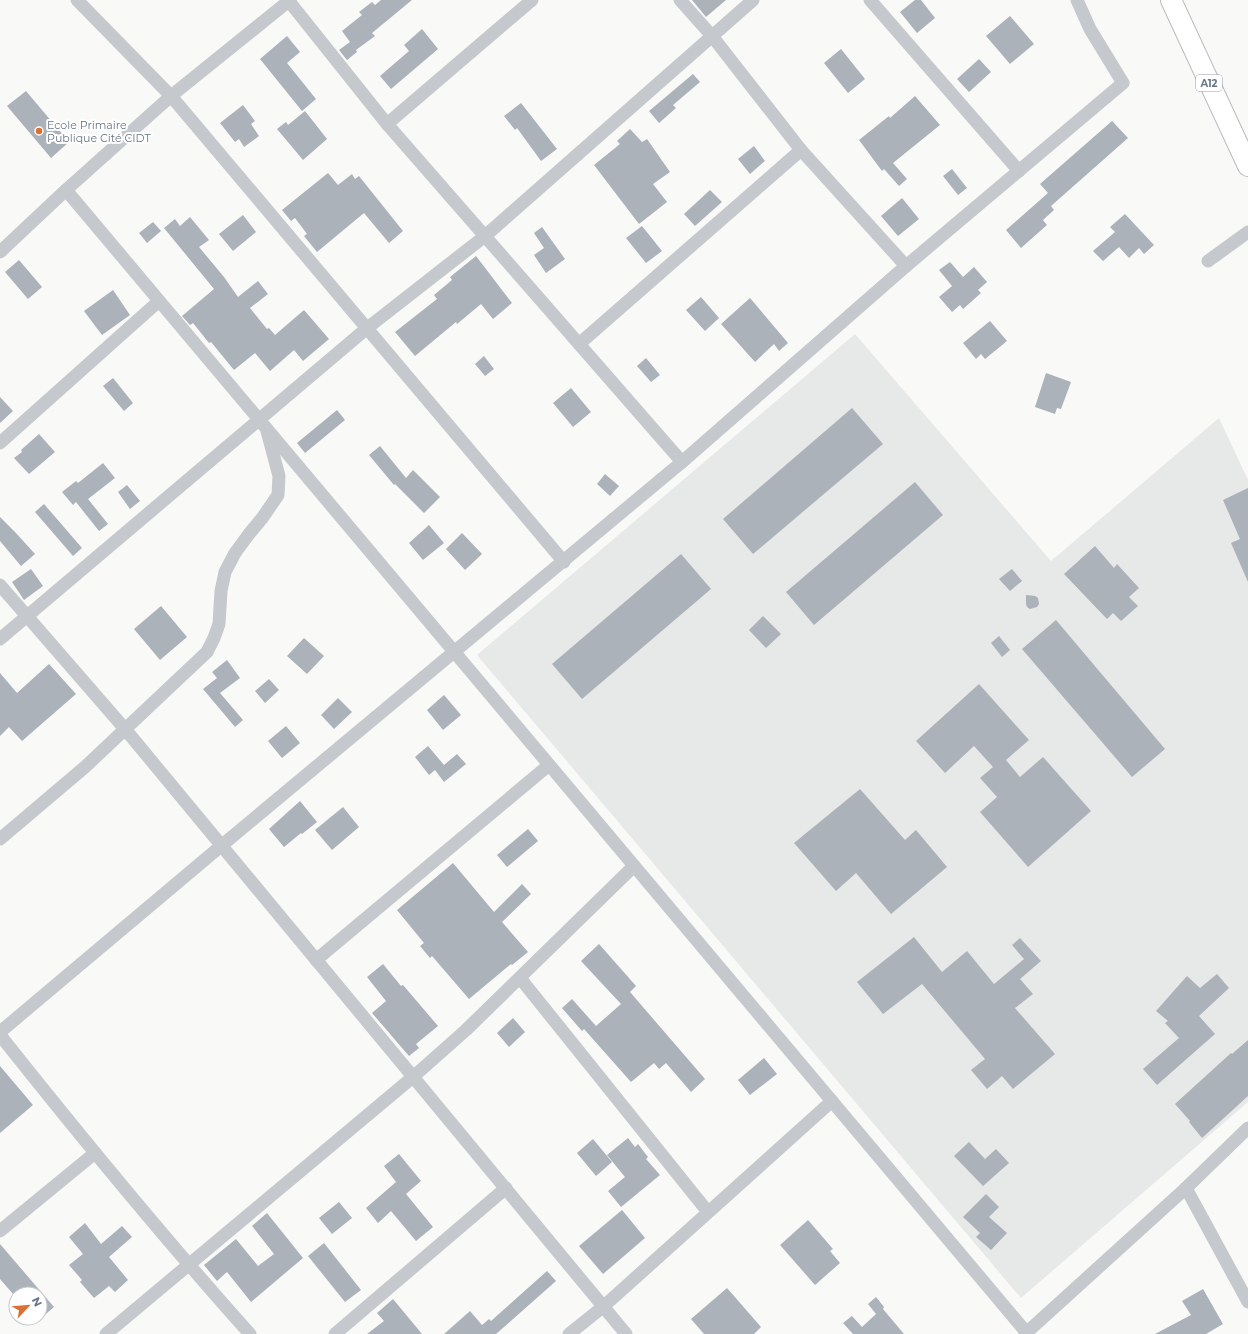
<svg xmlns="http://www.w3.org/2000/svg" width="1248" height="1334" font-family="Montserrat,sans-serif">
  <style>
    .built { fill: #e7e8e8 }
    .building { fill: #acb2b9 }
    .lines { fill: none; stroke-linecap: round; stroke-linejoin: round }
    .primary-casing { stroke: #b8bcc0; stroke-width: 22 }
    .minor { stroke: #c5c8cc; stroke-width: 13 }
    .primary { stroke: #fff; stroke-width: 20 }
    .poi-dot { fill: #dc6f34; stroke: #fff; stroke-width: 1.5 }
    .labels { text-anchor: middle; stroke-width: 4; stroke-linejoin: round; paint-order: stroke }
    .shield { fill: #fff; stroke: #969faa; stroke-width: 1 }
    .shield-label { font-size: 10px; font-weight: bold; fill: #697686 }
    .poi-label { font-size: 11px; fill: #697686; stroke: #fff; text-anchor: start }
  </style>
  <rect width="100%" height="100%" fill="#f9f9f7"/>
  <path class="built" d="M 855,334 L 1051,561 L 1219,418 L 1248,480 L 1248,1102 L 1021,1298 L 477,655 Z"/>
  <g class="building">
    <path d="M 381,0 L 412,0 L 372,33 L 375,36 L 356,50 L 357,52 L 347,60 L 339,50 L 350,42 L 342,31 L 362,15 L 359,12 L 372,2 L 375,5 Z"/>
    <path d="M 692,0 L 726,0 L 706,17 Z"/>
    <path d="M 915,0 L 921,0 L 935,18 L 917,33 L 900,12 Z"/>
    <path d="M 1010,16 L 1034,44 L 1010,64 L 986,36 Z"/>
    <path d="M 422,29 L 438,49 L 391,89 L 380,76 L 409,51 L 404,45 Z"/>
    <path d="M 287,36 L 300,52 L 287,63 L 316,99 L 302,111 L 260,59 Z"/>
    <path d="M 841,49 L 865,79 L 848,93 L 824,63 Z"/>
    <path d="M 979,59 L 991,72 L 969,92 L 957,79 Z"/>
    <path d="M 693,74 L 700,82 L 673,105 L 676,108 L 659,123 L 649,111 Z"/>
    <path d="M 26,91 L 69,142 L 51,158 L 7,106 Z"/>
    <path d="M 915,96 L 940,125 L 893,163 L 907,179 L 899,186 L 884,169 L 882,171 L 859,140 L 889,116 L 890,118 Z"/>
    <path d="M 521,103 L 557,149 L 541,161 L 517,128 L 515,130 L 504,116 Z"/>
    <path d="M 243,105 L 255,121 L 251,124 L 259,136 L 244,147 L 239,139 L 235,142 L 220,123 Z"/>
    <path d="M 305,111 L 327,139 L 303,160 L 277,129 L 286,122 L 288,125 Z"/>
    <path d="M 1112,121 L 1128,138 L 1051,206 L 1054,210 L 1043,220 L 1047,225 L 1021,248 L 1006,230 L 1048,193 L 1040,184 Z"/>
    <path d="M 630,129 L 642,142 L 647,139 L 670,172 L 653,184 L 667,202 L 639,224 L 594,165 L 620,144 L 617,141 Z"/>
    <path d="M 754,146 L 765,161 L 750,174 L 738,159 Z"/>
    <path d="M 952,169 L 967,188 L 958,195 L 943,176 Z"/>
    <path d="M 328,173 L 338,185 L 352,174 L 355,179 L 359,176 L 403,231 L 389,243 L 364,213 L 317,252 L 304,236 L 307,234 L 295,218 L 291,221 L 282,210 Z"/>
    <path d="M 710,190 L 722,202 L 695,226 L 684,214 Z"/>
    <path d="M 902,198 L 919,219 L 898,236 L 881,216 Z"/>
    <path d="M 1125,214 L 1154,245 L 1144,254 L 1139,248 L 1129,258 L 1119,247 L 1103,261 L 1093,251 L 1115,232 L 1110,227 Z"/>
    <path d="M 243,215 L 256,232 L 233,251 L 219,234 Z"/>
    <path d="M 190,217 L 209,240 L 199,247 L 224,277 L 238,297 L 258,281 L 268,294 L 250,308 L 267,329 L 269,328 L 275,335 L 304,310 L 329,339 L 303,361 L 294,350 L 270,371 L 255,353 L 234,370 L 211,342 L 209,343 L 193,323 L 190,325 L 182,316 L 214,289 L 164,228 L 175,219 L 180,226 Z"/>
    <path d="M 153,222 L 161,231 L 147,243 L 139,233 Z"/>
    <path d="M 642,226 L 662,251 L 646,263 L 626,238 Z"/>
    <path d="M 542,227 L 565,259 L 546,273 L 534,255 L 544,248 L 534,233 Z"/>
    <path d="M 476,256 L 512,303 L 493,319 L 481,304 L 457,324 L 456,322 L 415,356 L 395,332 L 437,299 L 434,295 L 452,280 L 450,277 Z"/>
    <path d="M 19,260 L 42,287 L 28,299 L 5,272 Z"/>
    <path d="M 950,262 L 963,277 L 974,267 L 987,282 L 978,290 L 981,293 L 963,309 L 960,305 L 952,312 L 939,297 L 952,286 L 939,270 Z"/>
    <path d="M 113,290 L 130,315 L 102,335 L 84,311 Z"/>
    <path d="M 701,297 L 719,318 L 705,331 L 686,310 Z"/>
    <path d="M 750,298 L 788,343 L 779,351 L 774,344 L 755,362 L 721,324 Z"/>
    <path d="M 990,321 L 1007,341 L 985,359 L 981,354 L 976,359 L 963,343 Z"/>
    <path d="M 484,356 L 494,369 L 485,376 L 475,364 Z"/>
    <path d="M 646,358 L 660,375 L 651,382 L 637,366 Z"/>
    <path d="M 1046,373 L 1071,382 L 1061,409 L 1057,408 L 1055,414 L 1035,407 Z"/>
    <path d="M 113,378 L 133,403 L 124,411 L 103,386 Z"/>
    <path d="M 571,388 L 591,412 L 573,427 L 553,403 Z"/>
    <path d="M 0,397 L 13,411 L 0,423 Z"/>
    <path d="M 852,408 L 883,444 L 753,554 L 723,519 Z"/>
    <path d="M 337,410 L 345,420 L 305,453 L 297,443 Z"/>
    <path d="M 39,434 L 55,452 L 29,474 L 14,458 L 22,452 L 21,450 Z"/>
    <path d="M 380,446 L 406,478 L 413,470 L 440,497 L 424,513 L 395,484 L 394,485 L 369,455 Z"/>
    <path d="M 103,463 L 115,478 L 88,499 L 108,524 L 99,531 L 76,502 L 73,505 L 62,492 L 76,481 L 78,483 Z"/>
    <path d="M 605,474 L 619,486 L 610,496 L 597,484 Z"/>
    <path d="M 915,482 L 943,515 L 814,625 L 786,592 Z"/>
    <path d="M 127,485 L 140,501 L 130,509 L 118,492 Z"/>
    <path d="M 1248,488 L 1248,582 L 1231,543 L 1240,539 L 1223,500 Z"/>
    <path d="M 44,504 L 82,548 L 73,556 L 35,512 Z"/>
    <path d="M 0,517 L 15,532 L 35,554 L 21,566 L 0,541 Z"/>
    <path d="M 429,525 L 444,543 L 423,560 L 409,543 Z"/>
    <path d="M 462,533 L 482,554 L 465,570 L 446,549 Z"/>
    <path d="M 1095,546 L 1114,568 L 1117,564 L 1139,588 L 1129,597 L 1138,606 L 1121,621 L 1113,613 L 1107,619 L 1064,574 Z"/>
    <path d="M 681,554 L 711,589 L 582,699 L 552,664 Z"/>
    <path d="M 31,569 L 43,586 L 24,600 L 12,582 Z"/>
    <path d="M 1012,569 L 1022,581 L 1010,591 L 999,579 Z"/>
    <path d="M 1026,595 L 1035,596 L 1038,598 L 1039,604 L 1037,607 L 1030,609 L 1027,607 L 1026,604 Z"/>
    <path d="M 161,606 L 187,637 L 160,660 L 134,629 Z"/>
    <path d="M 763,616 L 781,634 L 766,648 L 749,630 Z"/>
    <path d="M 1056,620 L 1165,749 L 1132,777 L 1022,649 Z"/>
    <path d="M 999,636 L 1010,650 L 1002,657 L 991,643 Z"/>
    <path d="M 304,638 L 324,656 L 307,674 L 287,656 Z"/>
    <path d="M 227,660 L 240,678 L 220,693 L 243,720 L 235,727 L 203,689 L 217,678 L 212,672 Z"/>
    <path d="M 49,664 L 76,694 L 22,741 L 9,727 L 0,736 L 0,673 L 17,693 Z"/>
    <path d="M 269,679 L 279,690 L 265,703 L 255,691 Z"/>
    <path d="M 979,684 L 1029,740 L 1006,760 L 1020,777 L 1043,757 L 1091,811 L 1028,867 L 980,812 L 997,797 L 980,778 L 993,767 L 974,746 L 945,773 L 916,741 Z"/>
    <path d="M 444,695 L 461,715 L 443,730 L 427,710 Z"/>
    <path d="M 338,698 L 352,712 L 334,729 L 321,715 Z"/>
    <path d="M 286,726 L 300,743 L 282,758 L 268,741 Z"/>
    <path d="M 428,746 L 444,765 L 457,754 L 466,764 L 444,782 L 435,770 L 429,775 L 415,757 Z"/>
    <path d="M 860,789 L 905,840 L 916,830 L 947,867 L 891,914 L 856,873 L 836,891 L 794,843 Z"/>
    <path d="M 300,801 L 317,822 L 302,834 L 301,833 L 284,847 L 269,829 Z"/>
    <path d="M 343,807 L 359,827 L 332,850 L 315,830 Z"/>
    <path d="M 528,829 L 538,841 L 507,867 L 497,855 Z"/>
    <path d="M 453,863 L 494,912 L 522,884 L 531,894 L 502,922 L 528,952 L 512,965 L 511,964 L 469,999 L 432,956 L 430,958 L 420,946 L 424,943 L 397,910 Z"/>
    <path d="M 914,937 L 942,972 L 967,951 L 994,984 L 1024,959 L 1012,945 L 1020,938 L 1041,961 L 1020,979 L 1033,994 L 1015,1008 L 1055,1054 L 1013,1089 L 1002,1076 L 987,1089 L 971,1070 L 985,1059 L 922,984 L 883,1014 L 857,982 Z"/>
    <path d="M 599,944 L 636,986 L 630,992 L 705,1079 L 691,1092 L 666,1063 L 659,1069 L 654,1063 L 631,1082 L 584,1029 L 582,1031 L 562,1008 L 572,999 L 596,1026 L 621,1004 L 581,961 Z"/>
    <path d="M 383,964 L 401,986 L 403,985 L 438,1026 L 416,1044 L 419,1048 L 409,1056 L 372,1013 L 386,1001 L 367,977 Z"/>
    <path d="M 1217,974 L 1229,988 L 1199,1016 L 1215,1034 L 1157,1085 L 1143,1069 L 1179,1038 L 1165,1023 L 1168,1021 L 1156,1011 L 1187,976 L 1200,988 Z"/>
    <path d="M 513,1018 L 525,1032 L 509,1047 L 497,1033 Z"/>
    <path d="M 1248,1040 L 1248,1096 L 1202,1138 L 1189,1122 L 1190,1121 L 1175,1104 L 1231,1053 L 1232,1054 Z"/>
    <path d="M 764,1058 L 777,1074 L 750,1095 L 738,1080 Z"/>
    <path d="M 0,1066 L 33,1105 L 0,1133 Z"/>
    <path d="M 628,1138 L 635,1147 L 638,1144 L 648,1157 L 646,1159 L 660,1175 L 621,1207 L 608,1191 L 625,1177 L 607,1155 Z"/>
    <path d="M 593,1139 L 612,1162 L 596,1176 L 577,1153 Z"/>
    <path d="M 969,1142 L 985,1159 L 996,1149 L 1009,1163 L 983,1186 L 954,1156 Z"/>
    <path d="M 399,1154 L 421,1181 L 406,1194 L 433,1227 L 416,1241 L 391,1211 L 378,1223 L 366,1208 L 396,1182 L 384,1166 Z"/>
    <path d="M 986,1194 L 999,1207 L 989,1217 L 1007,1233 L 991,1250 L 976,1237 L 980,1233 L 963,1217 Z"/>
    <path d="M 339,1202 L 352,1218 L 332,1234 L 319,1218 Z"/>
    <path d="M 622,1210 L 645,1238 L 603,1274 L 579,1246 Z"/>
    <path d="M 267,1213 L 303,1258 L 251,1302 L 227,1272 L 217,1281 L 204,1265 L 236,1239 L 258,1266 L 274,1254 L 252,1226 Z"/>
    <path d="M 808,1220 L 833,1249 L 830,1251 L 840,1263 L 815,1285 L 780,1245 Z"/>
    <path d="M 85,1223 L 101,1244 L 122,1226 L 132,1237 L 109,1257 L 128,1280 L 115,1292 L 109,1286 L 94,1298 L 80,1282 L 82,1280 L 69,1265 L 83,1254 L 69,1237 Z"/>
    <path d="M 324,1243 L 361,1290 L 345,1302 L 308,1256 Z"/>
    <path d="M 0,1244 L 54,1307 L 40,1319 L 40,1294 L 13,1294 L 0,1279 Z"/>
    <path d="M 547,1271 L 556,1281 L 496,1334 L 444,1334 L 470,1311 L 482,1325 L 489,1319 L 491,1321 Z"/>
    <path d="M 727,1288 L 761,1327 L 754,1334 L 704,1334 L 691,1319 Z"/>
    <path d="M 1203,1289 L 1223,1324 L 1206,1334 L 1155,1334 L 1191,1315 L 1182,1301 Z"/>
    <path d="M 876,1297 L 884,1307 L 883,1309 L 904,1334 L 853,1334 L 843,1323 L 852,1316 L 862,1327 L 876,1314 L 868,1304 Z"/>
    <path d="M 393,1299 L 422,1334 L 367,1334 L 384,1321 L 377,1313 Z"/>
  </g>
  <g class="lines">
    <defs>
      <path id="primary" d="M 1171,0 L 1248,166"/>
    </defs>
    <use href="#primary" class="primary-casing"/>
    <g class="minor">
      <path d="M 77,0 L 171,96 L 564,562"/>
      <path d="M 288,0 L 387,124 L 682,462"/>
      <path d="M 680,0 L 712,36 L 801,150 L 906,266"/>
      <path d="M 870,0 L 1019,171"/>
      <path d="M 387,124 L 532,0"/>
      <path d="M 66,190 L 1026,1332"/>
      <path d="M 0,252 L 66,190 L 171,96 L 290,0"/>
      <path d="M 1208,261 L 1248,232"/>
      <path d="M 579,344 L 801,150"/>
      <path d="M 0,443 L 159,301"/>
      <path d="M 0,585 L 125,729 L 626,1334"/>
      <path d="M 0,639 L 366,329 L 485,236 L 753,0"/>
      <path d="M 0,839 L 85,767 L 207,652 L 214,638 L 219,624 L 221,591 L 225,572 L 235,553 L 249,534 L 263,517 L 278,495 L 279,476 L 267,431"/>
      <path d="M 316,960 L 549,765"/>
      <path d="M 520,978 L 708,1212"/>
      <path d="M 0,1032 L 221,846 L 682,462 L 906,266 L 1123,83 L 1090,29 L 1077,0"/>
      <path d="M 0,1035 C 81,1137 163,1237 250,1334"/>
      <path d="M 1186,1188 L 1248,1302"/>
      <path d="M 0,1231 L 95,1153"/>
      <path d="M 106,1334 L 413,1077 L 466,1030 L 634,866"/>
      <path d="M 335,1334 L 506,1188"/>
      <path d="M 569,1334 L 604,1306 L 832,1101"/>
      <path d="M 1025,1334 L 1186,1188 L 1248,1128"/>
    </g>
    <use href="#primary" class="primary"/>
  </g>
  <circle class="poi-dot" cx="39" cy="131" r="4"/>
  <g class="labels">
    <rect class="shield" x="1196" y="75" width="26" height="16" rx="3"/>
    <g class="shield-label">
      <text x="1209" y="87">A12</text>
    </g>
    <g class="poi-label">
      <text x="47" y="129">Ecole Primaire<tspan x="47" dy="13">Publique Cité CIDT</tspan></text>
    </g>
  </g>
  <g transform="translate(28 1306) rotate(64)"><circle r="19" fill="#ffffff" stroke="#c3c8cf"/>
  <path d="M0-3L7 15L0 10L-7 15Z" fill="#dc6f34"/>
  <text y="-6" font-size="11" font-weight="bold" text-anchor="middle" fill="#697686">N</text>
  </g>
</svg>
